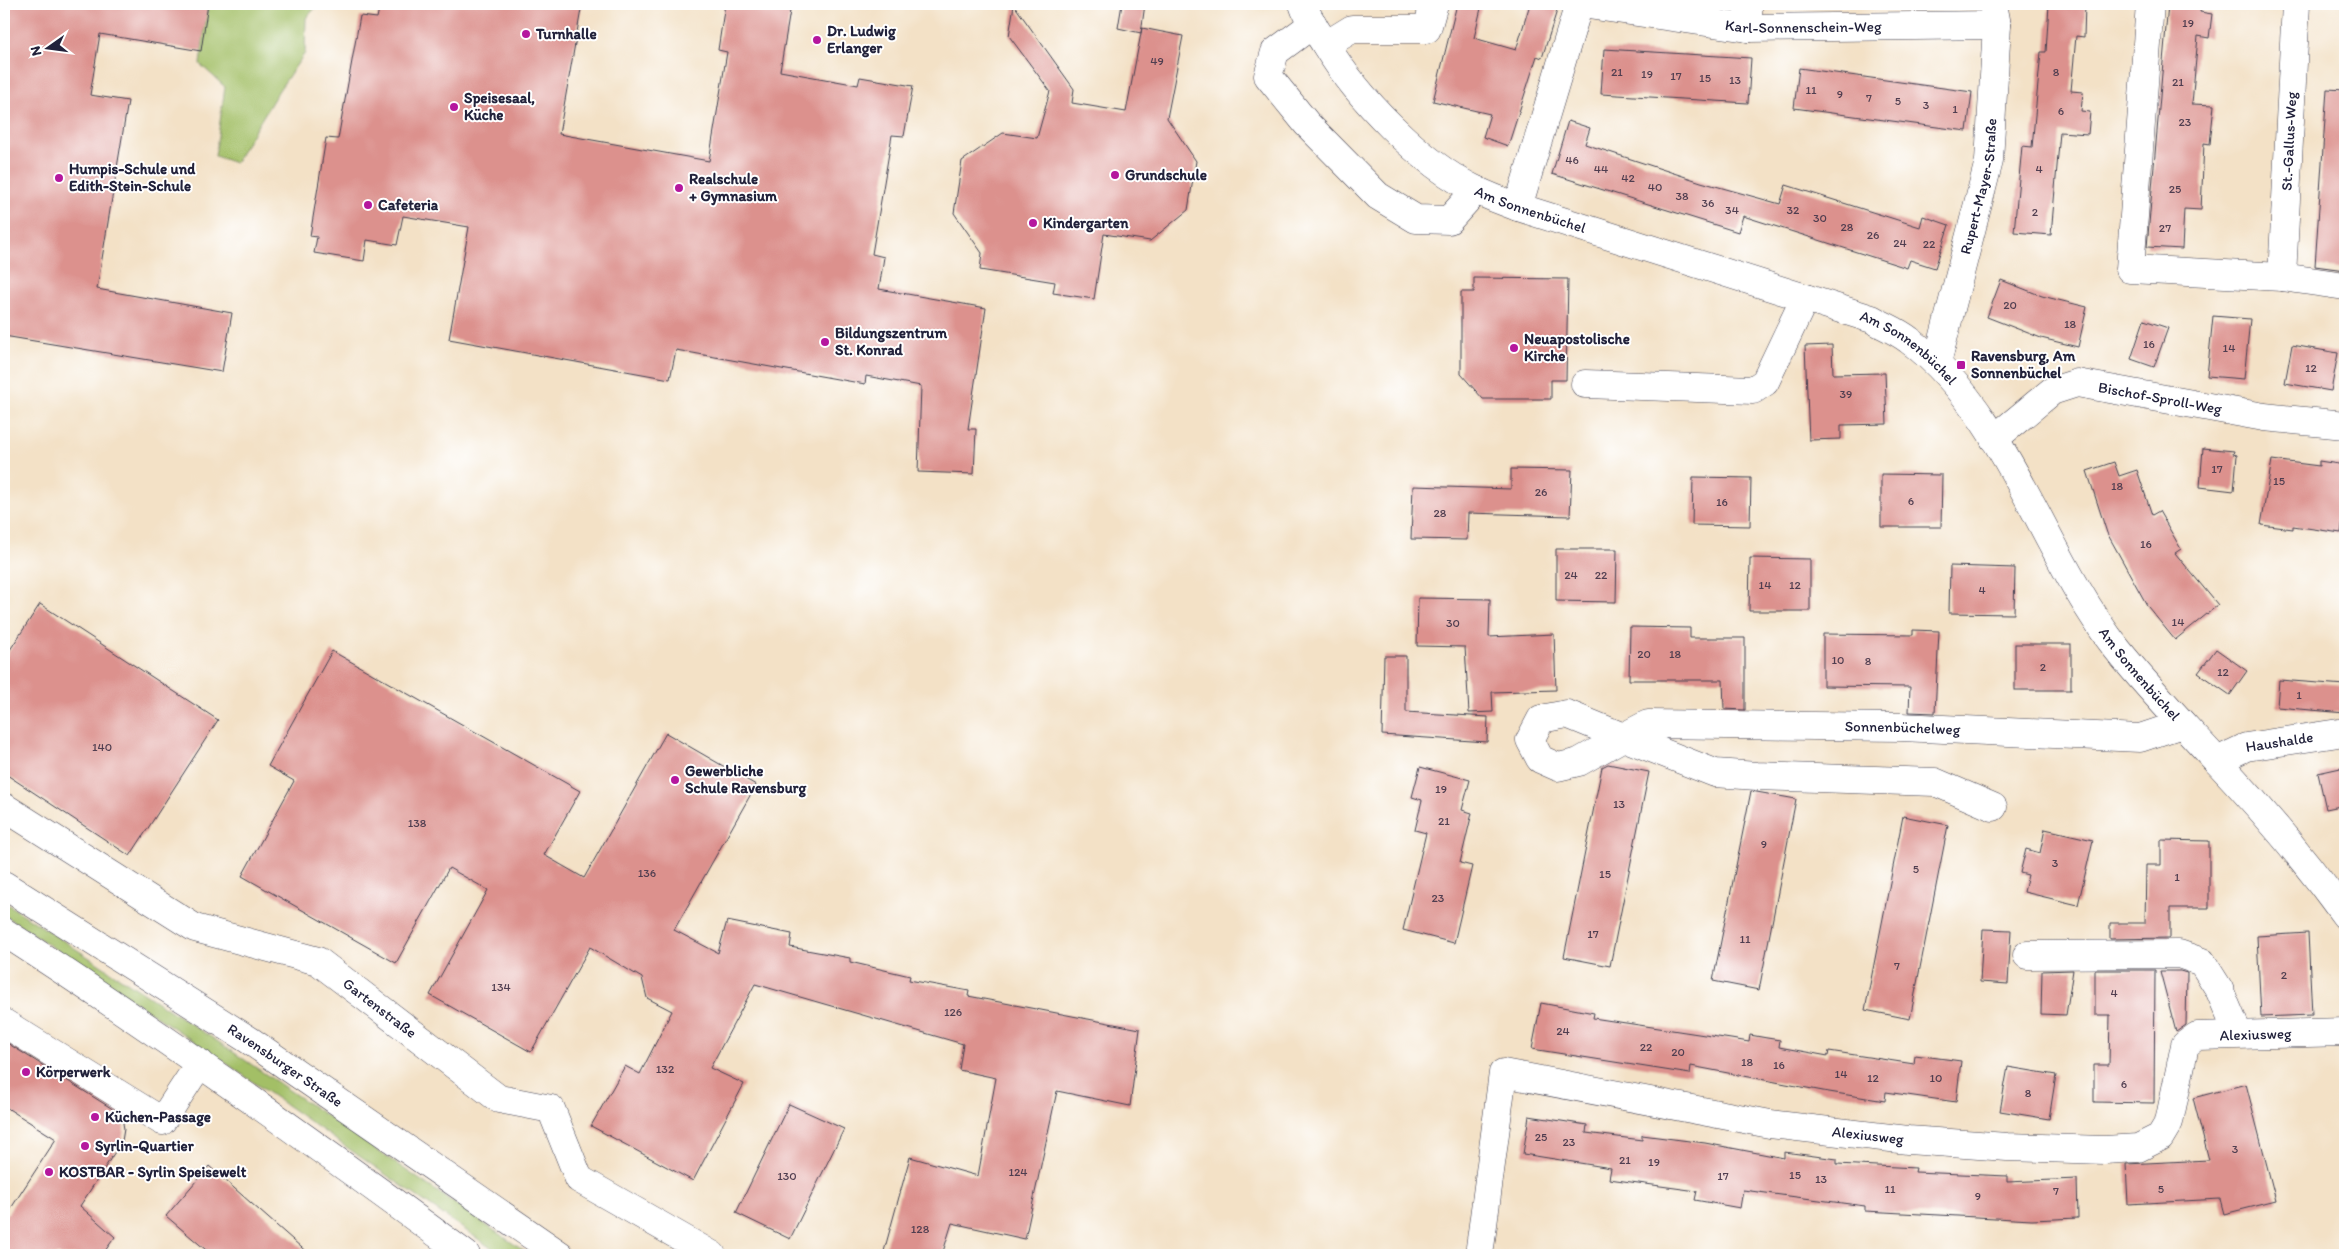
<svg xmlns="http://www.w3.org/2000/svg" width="2349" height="1259" font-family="Itim,sans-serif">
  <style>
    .green { fill: #a3bf66; stroke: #627050 }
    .building { fill: #dc918d }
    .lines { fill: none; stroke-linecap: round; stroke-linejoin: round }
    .minor-casing { stroke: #413f50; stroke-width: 29 }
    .major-casing { stroke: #413f50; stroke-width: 29 }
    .minor { stroke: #fff; stroke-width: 28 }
    .major { stroke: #fff; stroke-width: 28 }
    .poi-dot { fill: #b5179e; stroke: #fff; stroke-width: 2 }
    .labels { text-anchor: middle; stroke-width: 4; stroke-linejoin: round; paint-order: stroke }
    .number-label { font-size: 12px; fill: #503e50 }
    .street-label { font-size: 15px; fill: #22223b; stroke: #fff }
    .poi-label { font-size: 15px; font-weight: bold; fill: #22223b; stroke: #fff; text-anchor: start }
  </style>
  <rect width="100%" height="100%" fill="#fff"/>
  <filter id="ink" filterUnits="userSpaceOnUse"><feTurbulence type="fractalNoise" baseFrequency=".02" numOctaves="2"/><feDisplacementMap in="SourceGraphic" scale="10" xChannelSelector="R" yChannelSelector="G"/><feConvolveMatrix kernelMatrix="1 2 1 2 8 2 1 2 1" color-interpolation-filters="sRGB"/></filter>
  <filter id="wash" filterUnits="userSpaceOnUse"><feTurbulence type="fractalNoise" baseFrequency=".0096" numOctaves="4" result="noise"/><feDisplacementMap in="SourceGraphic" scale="20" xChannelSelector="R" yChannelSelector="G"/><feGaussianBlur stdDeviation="1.12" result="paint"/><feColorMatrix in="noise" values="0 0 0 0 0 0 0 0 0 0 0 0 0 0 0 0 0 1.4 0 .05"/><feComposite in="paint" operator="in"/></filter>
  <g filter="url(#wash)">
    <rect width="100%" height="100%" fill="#f3e1c6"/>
    <g class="green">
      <path d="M 208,4 L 319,4 L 306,18 L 305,53 L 279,90 L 235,163 L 215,156 L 225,87 L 200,64 Z"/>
      <path d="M 4,902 L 217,1041 L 530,1255 L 501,1255 L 210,1052 L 4,915 Z"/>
    </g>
    <g id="blocks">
      <g class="building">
        <path d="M 4,4 L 208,4 L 201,51 L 100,34 L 90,95 L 128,101 L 97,289 L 232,313 L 222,372 L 4,336 Z"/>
        <path d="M 380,4 L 582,4 L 559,134 L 709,161 L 727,52 L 718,50 L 725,4 L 746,4 L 790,11 L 780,71 L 858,85 L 860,77 L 913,86 L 904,136 L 892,135 L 872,254 L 884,257 L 879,289 L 986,308 L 968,429 L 976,429 L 974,474 L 918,472 L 921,386 L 866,376 L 865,384 L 676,350 L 670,379 L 449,339 L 469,227 L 403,216 L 397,245 L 367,240 L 364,261 L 314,253 L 317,237 L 310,236 L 326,138 L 338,139 L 360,16 L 377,18 Z"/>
        <path d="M 1122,4 L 1145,4 L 1141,33 L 1118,28 Z"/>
        <path d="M 1457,4 L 1482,4 L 1474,38 L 1516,50 L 1530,4 L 1559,4 L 1542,58 L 1537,56 L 1508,146 L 1483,137 L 1490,114 L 1433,101 Z"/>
        <path d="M 2049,4 L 2085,4 L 2084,37 L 2076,36 L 2071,91 L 2083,92 L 2081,111 L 2090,112 L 2088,134 L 2060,132 L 2051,235 L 2014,232 L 2022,146 L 2032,147 L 2041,52 L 2046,52 Z"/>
        <path d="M 2168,4 L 2201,4 L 2200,12 L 2212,14 L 2209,38 L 2198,36 L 2192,104 L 2214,105 L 2210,144 L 2204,143 L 2201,210 L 2184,209 L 2182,249 L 2147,247 Z"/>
        <path d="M 1014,5 L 1074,89 L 1072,103 L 1126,112 L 1142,28 L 1183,36 L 1167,118 L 1196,161 L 1188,210 L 1150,241 L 1104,234 L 1094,299 L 1053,293 L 1055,282 L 980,270 L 982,253 L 954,213 L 962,161 L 1003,133 L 1037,138 L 1050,91 L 1009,36 Z"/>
        <path d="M 1604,49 L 1751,58 L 1748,103 L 1601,94 Z"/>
        <path d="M 1799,68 L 1972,92 L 1967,131 L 1794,108 Z"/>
        <path d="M 2327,89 L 2345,90 L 2345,270 L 2315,266 Z"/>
        <path d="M 1568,121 L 1590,128 L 1585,144 L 1701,182 L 1780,204 L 1786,185 L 1920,227 L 1923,216 L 1949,225 L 1935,268 L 1910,260 L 1907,268 L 1743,216 L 1738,232 L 1552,174 Z"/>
        <path d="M 1474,278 L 1568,279 L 1566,380 L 1551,380 L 1551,399 L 1483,399 L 1461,374 L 1461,292 L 1474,292 Z"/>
        <path d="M 2001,280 L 2042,296 L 2087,307 L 2078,347 L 2041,338 L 1987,317 Z"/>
        <path d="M 2213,316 L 2250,319 L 2244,379 L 2207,376 Z"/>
        <path d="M 2144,320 L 2168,328 L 2154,367 L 2131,359 Z"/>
        <path d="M 1832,345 L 1833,374 L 1885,373 L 1887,424 L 1841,425 L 1841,439 L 1809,440 L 1805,346 Z"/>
        <path d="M 2292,345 L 2338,353 L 2331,391 L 2285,383 Z"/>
        <path d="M 2203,448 L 2234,451 L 2233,454 L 2237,455 L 2234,491 L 2200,487 Z"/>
        <path d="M 2272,460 L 2319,466 L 2319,461 L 2345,465 L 2345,504 L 2341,533 L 2293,526 L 2293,529 L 2261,525 Z"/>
        <path d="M 2114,462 L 2119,476 L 2137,470 L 2152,515 L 2159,511 L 2181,549 L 2175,553 L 2218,605 L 2175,640 L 2148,607 L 2107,533 L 2087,471 Z"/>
        <path d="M 1511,469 L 1572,470 L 1570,516 L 1468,513 L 1467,540 L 1411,539 L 1413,486 L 1511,489 Z"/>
        <path d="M 1881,474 L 1942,475 L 1941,527 L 1881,527 Z"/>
        <path d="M 1693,477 L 1751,478 L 1750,526 L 1692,525 Z"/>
        <path d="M 1556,549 L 1617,549 L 1616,602 L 1556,601 Z"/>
        <path d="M 1750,558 L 1810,559 L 1810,611 L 1749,611 Z"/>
        <path d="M 1950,566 L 2015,568 L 2014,614 L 1949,613 Z"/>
        <path d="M 1418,598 L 1490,599 L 1489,637 L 1554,634 L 1556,690 L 1492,692 L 1493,712 L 1469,713 L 1465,647 L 1417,646 Z"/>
        <path d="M 40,604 L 218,720 L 130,856 L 4,773 L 4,659 Z"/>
        <path d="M 1630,627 L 1690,628 L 1690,638 L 1745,638 L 1745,710 L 1724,709 L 1723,680 L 1629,680 Z"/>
        <path d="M 1913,630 L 1939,631 L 1935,713 L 1909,712 L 1910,687 L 1823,686 L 1823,634 L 1913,635 Z"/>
        <rect x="2015" y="644" width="56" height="46"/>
        <path d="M 2216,649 L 2247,671 L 2230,695 L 2198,673 Z"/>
        <path d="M 332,651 L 580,791 L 544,855 L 584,878 L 666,733 L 756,785 L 674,930 L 718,953 L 727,921 L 792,934 L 790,947 L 850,958 L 850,962 L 910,976 L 909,980 L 969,991 L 968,996 L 1140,1029 L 1130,1106 L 1057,1091 L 1025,1239 L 952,1223 L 942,1255 L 883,1255 L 910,1157 L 978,1176 L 996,1078 L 959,1070 L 963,1044 L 755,984 L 710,1068 L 744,1084 L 693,1181 L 591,1126 L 625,1066 L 640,1074 L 672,1011 L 647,998 L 642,978 L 590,947 L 531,1052 L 430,995 L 488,890 L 449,868 L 396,963 L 242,876 L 294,781 L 268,766 Z"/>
        <path d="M 1384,656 L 1406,656 L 1406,712 L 1488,717 L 1487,742 L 1382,735 Z"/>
        <path d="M 2279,680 L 2345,685 L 2345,713 L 2277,707 Z"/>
        <path d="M 1608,764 L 1649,772 L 1610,966 L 1564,957 L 1602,767 Z"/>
        <path d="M 1420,767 L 1470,780 L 1462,810 L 1472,813 L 1460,863 L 1472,866 L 1454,943 L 1403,930 L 1426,833 L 1415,830 L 1422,800 L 1412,797 Z"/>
        <path d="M 2345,767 L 2345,805 L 2326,809 L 2318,773 Z"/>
        <path d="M 1751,791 L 1796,799 L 1759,990 L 1713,981 Z"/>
        <path d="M 1903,816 L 1948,825 L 1910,1019 L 1865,1010 Z"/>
        <path d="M 2045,829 L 2093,840 L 2078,905 L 2024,892 L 2028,875 L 2020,873 L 2026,849 L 2040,853 Z"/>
        <path d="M 2161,840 L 2209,841 L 2209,908 L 2170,908 L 2170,938 L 2110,939 L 2110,923 L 2145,923 L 2146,865 L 2161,865 Z"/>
        <path d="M 1983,929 L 2011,930 L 2008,984 L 1980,982 Z"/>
        <path d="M 2308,933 L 2312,1015 L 2261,1017 L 2257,936 Z"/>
        <path d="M 2073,970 L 2066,1015 L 2041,1014 L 2042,971 Z"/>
        <path d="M 2095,970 L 2155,970 L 2154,1103 L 2094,1102 L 2094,1065 L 2109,1065 L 2110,1015 L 2095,1015 Z"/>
        <path d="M 2160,971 L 2180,971 L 2187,973 L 2186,1025 L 2176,1032 Z"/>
        <path d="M 1541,1003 L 1594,1013 L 1593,1018 L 1731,1039 L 1749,1042 L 1750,1035 L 1767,1038 L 1780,1040 L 1779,1047 L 1828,1056 L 1829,1051 L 1914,1064 L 1915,1055 L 1961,1061 L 1956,1102 L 1886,1092 L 1885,1101 L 1823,1091 L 1691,1066 L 1690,1074 L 1532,1049 Z"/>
        <path d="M 4,1041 L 119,1113 L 122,1117 L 124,1129 L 122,1141 L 80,1206 L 115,1237 L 102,1255 L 4,1255 L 4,1219 L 56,1139 L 4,1106 Z"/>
        <path d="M 2008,1067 L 2056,1075 L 2049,1119 L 2000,1111 Z"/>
        <path d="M 2246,1084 L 2276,1201 L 2224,1214 L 2220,1199 L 2128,1204 L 2126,1164 L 2209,1160 L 2193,1098 Z"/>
        <path d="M 789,1104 L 844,1129 L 790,1239 L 736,1213 Z"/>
        <path d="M 1529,1116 L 1587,1125 L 1586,1133 L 1642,1140 L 1642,1135 L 1705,1143 L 1784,1158 L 1784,1152 L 1837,1159 L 1837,1164 L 1916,1168 L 1915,1172 L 2007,1176 L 2007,1182 L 2077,1179 L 2078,1218 L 2032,1220 L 1865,1211 L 1865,1206 L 1743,1190 L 1740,1208 L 1695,1200 L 1697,1191 L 1609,1179 L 1611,1168 L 1523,1154 Z"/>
        <path d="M 209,1166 L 310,1255 L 212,1255 L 166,1216 Z"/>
      </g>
    </g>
  </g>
  <g filter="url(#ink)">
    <use href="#blocks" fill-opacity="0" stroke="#413f50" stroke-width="1"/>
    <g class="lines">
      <defs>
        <g id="minor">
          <path id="s1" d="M 1303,4 C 1307,18 1317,31 1325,44 C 1357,97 1420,163 1476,190 C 1490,197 1504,202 1518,207 L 1872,319 C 1884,326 1898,331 1909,340 C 2008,414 2042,553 2117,649 C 2148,688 2183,724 2217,761 C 2263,810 2306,861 2345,915"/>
          <path id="s2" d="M 1581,4 L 1748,28 L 1997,25"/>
          <path d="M 1748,4 L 1748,28"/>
          <path d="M 2150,4 L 2130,269 L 2282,277 L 2345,286"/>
          <path d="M 1313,24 L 1275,52 L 1268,76 L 1307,124 L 1378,196 L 1416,219 L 1449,220 L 1476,190"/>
          <path d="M 1326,45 L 1352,29 L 1427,29 L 1434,4"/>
          <path d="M 1518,207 L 1579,4"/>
          <path id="s3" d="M 2282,277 L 2296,4"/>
          <path id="s4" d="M 1937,363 L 1989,161 L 1997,25 L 1993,4"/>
          <path d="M 1585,384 L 1753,390 L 1765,382 L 1805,298"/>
          <path id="s5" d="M 1994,439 L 2052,391 L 2077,383 L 2264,417 L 2345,425"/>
          <path id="s6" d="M 2217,761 L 2246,747 L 2345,732"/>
          <path id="s7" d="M 4,807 L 195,928 L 318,961 L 499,1099 L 551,1109 L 579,1179 L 712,1255"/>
          <path id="s8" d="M 1993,807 L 1935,782 L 1757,776 L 1715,773 L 1623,737 L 1579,762 L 1558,767 L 1540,759 L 1530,740 L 1541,719 L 1567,714 L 1623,737 L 1648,724 L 1901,727 L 2140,738 L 2182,724"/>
          <path d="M 2027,955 L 2179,954 L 2202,962 L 2219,989 L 2238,1034"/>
          <path d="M 4,1023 L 162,1121 L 200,1063"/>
          <path id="s9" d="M 1479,1255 L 1503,1073 L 1770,1124 L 1908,1140 L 2007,1147 L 2104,1150 L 2138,1148 L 2160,1137 L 2169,1122 L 2185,1045 L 2197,1036 L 2345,1032"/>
        </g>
        <g id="major">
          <path id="s10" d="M 4,885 L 249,1040 L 560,1255"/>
          <path d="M 4,932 C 162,1034 314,1143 466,1255"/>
        </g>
      </defs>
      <use href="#minor" class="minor-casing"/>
      <use href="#major" class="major-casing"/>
      <use href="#minor" class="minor"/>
      <use href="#major" class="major"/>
    </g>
  </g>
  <g class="poi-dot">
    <circle cx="526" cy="34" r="5"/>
    <circle cx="817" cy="40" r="5"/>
    <circle cx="454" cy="107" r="5"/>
    <circle cx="1115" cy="175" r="5"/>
    <circle cx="59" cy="178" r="5"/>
    <circle cx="679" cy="188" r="5"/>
    <circle cx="368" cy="205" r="5"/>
    <circle cx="1033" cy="223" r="5"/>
    <circle cx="825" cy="342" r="5"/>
    <circle cx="1514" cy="348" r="5"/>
    <rect x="1956" y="360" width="10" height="10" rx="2.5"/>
    <circle cx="675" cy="780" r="5"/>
    <circle cx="26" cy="1072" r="5"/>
    <circle cx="95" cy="1117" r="5"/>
    <circle cx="85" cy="1146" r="5"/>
    <circle cx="49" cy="1172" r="5"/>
  </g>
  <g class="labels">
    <g class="number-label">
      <text x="2188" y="27">19</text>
      <text x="1157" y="65">49</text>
      <text x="1617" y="76">21</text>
      <text x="2056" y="76">8</text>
      <text x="1647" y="78">19</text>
      <text x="1676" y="80">17</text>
      <text x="1705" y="82">15</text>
      <text x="1735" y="84">13</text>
      <text x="2178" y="86">21</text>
      <text x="1811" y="94">11</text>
      <text x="1840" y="98">9</text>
      <text x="1869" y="102">7</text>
      <text x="1898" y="105">5</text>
      <text x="1926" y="109">3</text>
      <text x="1955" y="113">1</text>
      <text x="2061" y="115">6</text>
      <text x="2185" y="126">23</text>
      <text x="1572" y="164">46</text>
      <text x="1601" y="173">44</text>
      <text x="2039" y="173">4</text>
      <text x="1628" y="182">42</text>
      <text x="1655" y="191">40</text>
      <text x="2175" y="193">25</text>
      <text x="1682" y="200">38</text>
      <text x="1708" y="207">36</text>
      <text x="1732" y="214">34</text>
      <text x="1793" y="214">32</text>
      <text x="2035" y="216">2</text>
      <text x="1820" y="222">30</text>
      <text x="1847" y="231">28</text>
      <text x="2165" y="232">27</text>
      <text x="1873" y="239">26</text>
      <text x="1900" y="247">24</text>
      <text x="1929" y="248">22</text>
      <text x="2010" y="309">20</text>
      <text x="2070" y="328">18</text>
      <text x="2149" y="348">16</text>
      <text x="2229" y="352">14</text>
      <text x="2311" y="372">12</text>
      <text x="1846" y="398">39</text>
      <text x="2217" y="473">17</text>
      <text x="2279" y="485">15</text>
      <text x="2117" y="490">18</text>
      <text x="1541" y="496">26</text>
      <text x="1911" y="505">6</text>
      <text x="1722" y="506">16</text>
      <text x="1440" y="517">28</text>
      <text x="2146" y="548">16</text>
      <text x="1571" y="579">24</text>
      <text x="1601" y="579">22</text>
      <text x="1765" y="589">14</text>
      <text x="1795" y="589">12</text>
      <text x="1982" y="594">4</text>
      <text x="2178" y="626">14</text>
      <text x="1453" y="627">30</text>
      <text x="1644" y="658">20</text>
      <text x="1675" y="658">18</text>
      <text x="1838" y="664">10</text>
      <text x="1868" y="665">8</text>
      <text x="2043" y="671">2</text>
      <text x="2223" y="676">12</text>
      <text x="2299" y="699">1</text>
      <text x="102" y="751">140</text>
      <text x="1441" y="793">19</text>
      <text x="1619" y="808">13</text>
      <text x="1444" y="825">21</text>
      <text x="417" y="827">138</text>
      <text x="1764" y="848">9</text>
      <text x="2055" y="867">3</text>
      <text x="1916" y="873">5</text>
      <text x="647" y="877">136</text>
      <text x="1605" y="878">15</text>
      <text x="2177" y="881">1</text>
      <text x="1438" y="902">23</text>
      <text x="1593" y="938">17</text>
      <text x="1745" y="943">11</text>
      <text x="1897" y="970">7</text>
      <text x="2284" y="979">2</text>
      <text x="501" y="991">134</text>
      <text x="2114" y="997">4</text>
      <text x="953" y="1016">126</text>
      <text x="1563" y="1035">24</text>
      <text x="1646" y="1051">22</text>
      <text x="1678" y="1056">20</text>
      <text x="1747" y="1066">18</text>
      <text x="1779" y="1069">16</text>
      <text x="665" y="1073">132</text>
      <text x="1841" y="1078">14</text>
      <text x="1873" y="1082">12</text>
      <text x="1936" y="1082">10</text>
      <text x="2124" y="1088">6</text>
      <text x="2028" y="1097">8</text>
      <text x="1541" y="1141">25</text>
      <text x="1569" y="1146">23</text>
      <text x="2235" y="1153">3</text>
      <text x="1625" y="1164">21</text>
      <text x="1654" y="1166">19</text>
      <text x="1018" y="1176">124</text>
      <text x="1795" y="1179">15</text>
      <text x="787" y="1180">130</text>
      <text x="1723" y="1180">17</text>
      <text x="1821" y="1183">13</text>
      <text x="1890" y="1193">11</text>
      <text x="2161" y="1193">5</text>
      <text x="2056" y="1195">7</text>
      <text x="1978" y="1200">9</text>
      <text x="920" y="1233">128</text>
    </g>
    <g class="street-label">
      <text dy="5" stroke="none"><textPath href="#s2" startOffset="224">Karl-Sonnenschein-Weg</textPath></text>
      <text dy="5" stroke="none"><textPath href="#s3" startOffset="136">St.-Gallus-Weg</textPath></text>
      <text dy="5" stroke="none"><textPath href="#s4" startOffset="182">Rupert-Mayer-Straße</textPath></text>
      <text dy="5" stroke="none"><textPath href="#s1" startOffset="316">Am Sonnenbüchel</textPath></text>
      <text dy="5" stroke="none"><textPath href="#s1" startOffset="721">Am Sonnenbüchel</textPath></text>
      <text dy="5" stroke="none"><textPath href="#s5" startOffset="186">Bischof-Sproll-Weg</textPath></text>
      <text dy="5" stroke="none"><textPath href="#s1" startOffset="1126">Am Sonnenbüchel</textPath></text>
      <text dy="5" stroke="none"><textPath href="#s8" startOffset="889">Sonnenbüchelweg</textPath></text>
      <text dy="5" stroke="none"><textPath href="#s6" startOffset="66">Haushalde</textPath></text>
      <text dy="5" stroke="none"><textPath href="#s7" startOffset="431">Gartenstraße</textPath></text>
      <text dy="5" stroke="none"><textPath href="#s9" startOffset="1019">Alexiusweg</textPath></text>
      <text dy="5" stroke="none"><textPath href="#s10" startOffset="334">Ravensburger Straße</textPath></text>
      <text dy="5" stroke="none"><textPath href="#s9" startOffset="554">Alexiusweg</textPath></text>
    </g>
    <g class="poi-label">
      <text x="827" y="36">Dr. Ludwig<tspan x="827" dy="17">Erlanger</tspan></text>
      <text x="536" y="39">Turnhalle</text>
      <text x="464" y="103">Speisesaal,<tspan x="464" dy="17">Küche</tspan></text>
      <text x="69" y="174">Humpis-Schule und<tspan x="69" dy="17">Edith-Stein-Schule</tspan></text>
      <text x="1125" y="180">Grundschule</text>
      <text x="689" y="184">Realschule<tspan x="689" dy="17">+ Gymnasium</tspan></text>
      <text x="378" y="210">Cafeteria</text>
      <text x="1043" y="228">Kindergarten</text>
      <text x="835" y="338">Bildungszentrum<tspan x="835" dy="17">St. Konrad</tspan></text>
      <text x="1524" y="344">Neuapostolische<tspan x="1524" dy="17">Kirche</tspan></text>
      <text x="1971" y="361">Ravensburg, Am<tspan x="1971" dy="17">Sonnenbüchel</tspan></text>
      <text x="685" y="776">Gewerbliche<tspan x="685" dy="17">Schule Ravensburg</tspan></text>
      <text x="36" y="1077">Körperwerk</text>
      <text x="105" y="1122">Küchen-Passage</text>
      <text x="95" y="1151">Syrlin-Quartier</text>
      <text x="59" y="1177">KOSTBAR - Syrlin Speisewelt</text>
    </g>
  </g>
  <rect width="2349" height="1259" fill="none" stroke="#fff" stroke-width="20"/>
  <g transform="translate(48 48) rotate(256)" stroke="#ffffff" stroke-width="4" paint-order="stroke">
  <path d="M0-4L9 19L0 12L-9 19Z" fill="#22223b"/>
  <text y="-8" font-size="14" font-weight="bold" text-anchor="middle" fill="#22223b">N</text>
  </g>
</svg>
